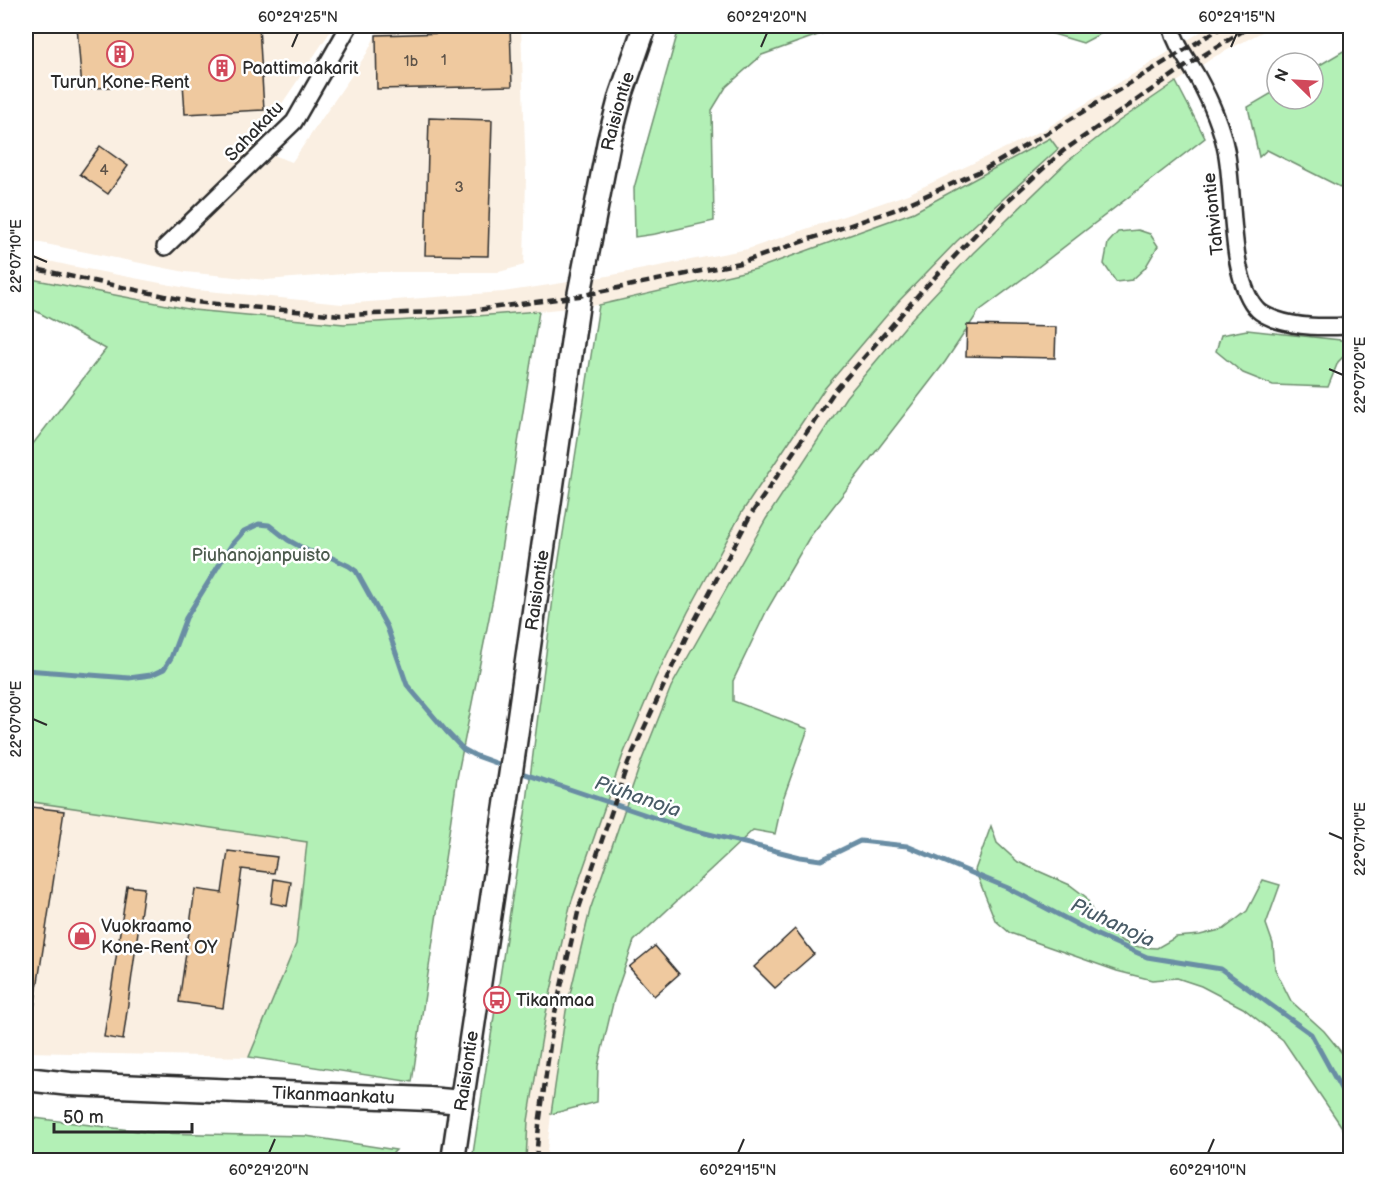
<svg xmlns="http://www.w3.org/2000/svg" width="1376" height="1186" font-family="'Balsamiq Sans',sans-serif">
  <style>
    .built { fill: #faefe2 }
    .green { fill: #b3f0b6; stroke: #6f8e70; stroke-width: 1.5 }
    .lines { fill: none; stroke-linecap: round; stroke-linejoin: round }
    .stream { stroke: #698da4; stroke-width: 5 }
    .building { fill: #efc99f; stroke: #2b2b2b; stroke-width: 1.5 }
    .street-casing { stroke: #2b2b2b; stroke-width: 20 }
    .secondary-casing { stroke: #2b2b2b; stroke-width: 27 }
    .street { stroke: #fff; stroke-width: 15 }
    .secondary { stroke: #fff; stroke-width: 22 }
    .rail { stroke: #2b2b2b; stroke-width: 4.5; stroke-dasharray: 9 4.5; stroke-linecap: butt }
    .ticks { fill: none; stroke: #2b2b2b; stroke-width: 2 }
    .labels { text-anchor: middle; stroke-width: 5; stroke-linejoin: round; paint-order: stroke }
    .number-label { font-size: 15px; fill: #5c5248 }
    .poi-label { font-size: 18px; fill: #2b2b2b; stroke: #fff; text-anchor: start }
    .street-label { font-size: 18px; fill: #2b2b2b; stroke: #fff }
    .park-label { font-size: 18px; fill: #4d5c4e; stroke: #fff }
    .water-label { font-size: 20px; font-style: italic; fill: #4a5c67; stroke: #fff }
    .neatline { fill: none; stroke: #2b2b2b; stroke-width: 2 }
    .ticks-label { font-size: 15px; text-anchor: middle; fill: #2b2b2b }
  </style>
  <rect width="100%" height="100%" fill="#fff"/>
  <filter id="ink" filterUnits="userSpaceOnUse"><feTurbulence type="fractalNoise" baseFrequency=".0167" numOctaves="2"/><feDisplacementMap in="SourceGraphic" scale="12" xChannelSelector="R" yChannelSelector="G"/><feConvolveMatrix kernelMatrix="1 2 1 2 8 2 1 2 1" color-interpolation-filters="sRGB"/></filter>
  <g filter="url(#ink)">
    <g class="built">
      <path d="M 26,26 L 334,26 L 253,147 L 292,162 L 367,53 L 380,26 L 521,26 L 526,177 L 524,265 L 499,272 L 370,272 L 266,280 L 185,272 L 26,240 Z"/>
      <path d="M 1210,26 L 1278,26 L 1266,30 L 1214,57 L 1119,121 L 1068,161 L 973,253 L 914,316 L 846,397 L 766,519 L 671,687 L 641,762 L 590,910 L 566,1011 L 551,1114 L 546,1160 L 526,1160 L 528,1121 L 546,1013 L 570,906 L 623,755 L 655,679 L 688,612 L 742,512 L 825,388 L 898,302 L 957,241 L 1058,150 L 1050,138 L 914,212 L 756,269 L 599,305 L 539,311 L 477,316 L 344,324 L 193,310 L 26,278 L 26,256 L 71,266 L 197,290 L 342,304 L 503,292 L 602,277 L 748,249 L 908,194 L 1045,129 Z"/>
      <path d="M 26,801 L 308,842 L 296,944 L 249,1057 L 26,1052 Z"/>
    </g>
    <g class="green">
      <path d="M 699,26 L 843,26 L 762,55 L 726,87 L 712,110 L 714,221 L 655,234 L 635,237 L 634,188 L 679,28 Z"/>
      <path d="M 1042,26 L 1115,26 L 1083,43 L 1043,31 Z"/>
      <path d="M 1350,47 L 1350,192 L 1267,150 L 1259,157 L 1248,107 L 1277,90 L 1277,99 L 1313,99 L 1313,69 Z"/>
      <path d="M 1176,82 L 1205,138 L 1029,274 L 979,311 L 945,362 L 809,538 L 767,610 L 733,681 L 733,701 L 808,729 L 782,802 L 775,834 L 753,830 L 634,941 L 614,999 L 598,1066 L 597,1102 L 551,1114 L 566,1011 L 590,910 L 641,762 L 671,687 L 766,519 L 846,397 L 914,316 L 973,253 L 1068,161 L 1119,121 Z"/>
      <path d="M 1050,138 L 1058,149 L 957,241 L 898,302 L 825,388 L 742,512 L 688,612 L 655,679 L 623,755 L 570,906 L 546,1013 L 528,1121 L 526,1160 L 472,1160 L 527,801 L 554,591 L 599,305 L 756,269 L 914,212 Z"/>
      <path d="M 1138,230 L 1150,234 L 1158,246 L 1145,268 L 1132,280 L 1116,282 L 1104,264 L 1108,243 L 1118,232 Z"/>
      <path d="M 26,278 L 193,310 L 344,324 L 477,316 L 539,311 L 495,588 L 457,778 L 412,1082 L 249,1057 L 296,944 L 307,842 L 26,801 L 26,453 L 106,349 L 34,310 L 26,308 Z"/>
      <path d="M 1247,330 L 1350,341 L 1350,350 L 1338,362 L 1328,387 L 1273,385 L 1243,373 L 1216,351 L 1221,335 Z"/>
      <path d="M 991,826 L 997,843 L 1018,862 L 1070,885 L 1086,897 L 1096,919 L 1122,941 L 1139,947 L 1157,948 L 1176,937 L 1200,935 L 1224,929 L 1247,911 L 1263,880 L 1280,885 L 1266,924 L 1273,944 L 1275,969 L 1291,1001 L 1324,1031 L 1346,1058 L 1350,1065 L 1350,1139 L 1283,1040 L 1243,1008 L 1201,986 L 1177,978 L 1152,980 L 1117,971 L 1010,933 L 995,920 L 975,870 Z"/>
      <path d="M 26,1117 L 154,1133 L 306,1136 L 396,1150 L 386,1160 L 34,1160 L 26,1158 Z"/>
    </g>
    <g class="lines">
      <g class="stream">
        <path d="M 26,670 L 129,678 L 151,675 L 164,669 L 171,658 L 186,618 L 232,544 L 244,531 L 259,524 L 269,525 L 288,540 L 308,551 L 326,555 L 349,566 L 356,571 L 387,627 L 407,685 L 446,731 L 463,749 L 474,755 L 507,767"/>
        <path d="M 516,771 L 685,828 L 800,857 L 821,860 L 860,841 L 907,846 L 1008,888 L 1095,934 L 1147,957 L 1221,969 L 1311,1034 L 1350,1105"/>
      </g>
    </g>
    <g class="building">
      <path d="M 77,26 L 259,26 L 264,110 L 185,114 L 183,82 L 82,89 Z"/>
      <path d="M 483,26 L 510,26 L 512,86 L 377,89 L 376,35 L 483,32 Z"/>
      <path d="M 429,118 L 492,120 L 488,256 L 425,255 Z"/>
      <path d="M 100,146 L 128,166 L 108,194 L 80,174 Z"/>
      <path d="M 967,325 L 1056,327 L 1055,358 L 966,356 Z"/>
      <path d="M 31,807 L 64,811 L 34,1008 L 26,1008 L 26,845 Z"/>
      <path d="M 228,851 L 277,857 L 274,873 L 242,869 L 223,1008 L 179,1002 L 195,889 L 222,893 Z"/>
      <path d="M 274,879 L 291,882 L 287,906 L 271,903 Z"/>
      <path d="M 127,886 L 144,888 L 123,1040 L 104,1037 Z"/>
      <path d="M 795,929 L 814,954 L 775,988 L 754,967 Z"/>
      <path d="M 655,946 L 679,974 L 654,996 L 629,967 Z"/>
    </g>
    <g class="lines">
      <defs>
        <g id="street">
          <path d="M 1171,26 C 1176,46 1188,60 1198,78 C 1210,100 1221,125 1226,150 C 1235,191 1228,280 1258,310 C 1262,314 1269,317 1274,319 C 1299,328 1324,327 1350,326"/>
          <path d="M 165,247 L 294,122 L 349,26"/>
        </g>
        <g id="secondary">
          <path id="s1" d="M 26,1079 L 70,1084 L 429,1099 L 461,1102"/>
          <path id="s2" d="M 453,1160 L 515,744 L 579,296 L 609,141 L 621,95 L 645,26"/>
        </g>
      </defs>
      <use href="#street" class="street-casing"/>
      <use href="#secondary" class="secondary-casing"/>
      <use href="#street" class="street"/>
      <use href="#secondary" class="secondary"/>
      <g class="rail">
        <path d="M 26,267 L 194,302 L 340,315 L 469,311 L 579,296 L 740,263 L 894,210 L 987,168 L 1061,125 L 1224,26"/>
        <path d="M 536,1160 L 539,1125 L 554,1017 L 579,908 L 628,763 L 687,635 L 750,516 L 834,392 L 919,294 L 1005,203 L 1063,151 L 1089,133 L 1189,64 L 1251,26"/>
      </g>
    </g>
  </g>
  <path class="ticks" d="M 292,47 L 298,33M 761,47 L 767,33M 1231,47 L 1237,33M 33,256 L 47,262M 1329,369 L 1343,375M 33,719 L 47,725M 1329,833 L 1343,839M 269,1153 L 275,1139M 738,1153 L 744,1139M 1208,1153 L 1214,1139"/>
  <defs>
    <symbol id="building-ring" viewBox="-11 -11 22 22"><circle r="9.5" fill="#fff" stroke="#d1495b" stroke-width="1.5"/><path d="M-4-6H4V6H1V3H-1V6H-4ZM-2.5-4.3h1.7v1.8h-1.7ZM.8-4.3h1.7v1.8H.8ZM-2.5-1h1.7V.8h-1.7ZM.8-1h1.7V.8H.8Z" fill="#d1495b"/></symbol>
    <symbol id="shop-ring" viewBox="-11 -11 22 22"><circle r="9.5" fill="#fff" stroke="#d1495b" stroke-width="1.5"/><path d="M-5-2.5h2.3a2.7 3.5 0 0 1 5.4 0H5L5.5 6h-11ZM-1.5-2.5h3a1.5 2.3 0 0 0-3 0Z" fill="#d1495b"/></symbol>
    <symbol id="bus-ring" viewBox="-11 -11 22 22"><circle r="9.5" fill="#fff" stroke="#d1495b" stroke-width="1.5"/><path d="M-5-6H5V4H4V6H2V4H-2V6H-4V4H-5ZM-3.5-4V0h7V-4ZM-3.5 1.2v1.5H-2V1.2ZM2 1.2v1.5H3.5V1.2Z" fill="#d1495b"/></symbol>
  </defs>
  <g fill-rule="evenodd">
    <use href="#building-ring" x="105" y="39" width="30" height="30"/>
    <use href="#building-ring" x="207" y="53" width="30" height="30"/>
    <use href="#shop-ring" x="67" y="921" width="30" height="30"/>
    <use href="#bus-ring" x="482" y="985" width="30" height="30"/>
  </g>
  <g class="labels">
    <g class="number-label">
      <text x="444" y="65">1</text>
      <text x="411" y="66">1b</text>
      <text x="104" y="175">4</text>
      <text x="459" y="192">3</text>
    </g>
    <g class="poi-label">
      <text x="242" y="74">Paattimaakarit</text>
      <text x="120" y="88" text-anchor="middle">Turun Kone-Rent</text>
      <text x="101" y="932">Vuokraamo<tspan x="101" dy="21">Kone-Rent OY</tspan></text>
      <text x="516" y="1006">Tikanmaa</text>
    </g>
    <g class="street-label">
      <text dy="6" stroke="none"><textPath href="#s2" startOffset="1062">Raisiontie</textPath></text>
      <text transform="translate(254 131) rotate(-46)" y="6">Sahakatu</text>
      <text transform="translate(1213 214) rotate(-96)" y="6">Tahviontie</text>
      <text dy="6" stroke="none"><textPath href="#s2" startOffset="576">Raisiontie</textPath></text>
      <text dy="6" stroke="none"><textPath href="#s2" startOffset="90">Raisiontie</textPath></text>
      <text dy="6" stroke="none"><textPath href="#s1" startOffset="308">Tikanmaankatu</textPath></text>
    </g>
    <g class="park-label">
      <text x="261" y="561">Piuhanojanpuisto</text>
    </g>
    <g class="water-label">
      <text transform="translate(638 796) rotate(19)" y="7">Piuhanoja</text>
      <text transform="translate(1113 922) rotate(25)" y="7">Piuhanoja</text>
    </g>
  </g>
  <rect width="1376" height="1186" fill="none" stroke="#fff" stroke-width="66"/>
  <g transform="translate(1295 81) rotate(294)"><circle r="28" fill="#ffffff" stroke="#aaaaaa" stroke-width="1.5"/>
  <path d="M0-4.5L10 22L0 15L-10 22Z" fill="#d1495b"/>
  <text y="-9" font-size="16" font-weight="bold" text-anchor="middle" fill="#2b2b2b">N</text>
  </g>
  <path d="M54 1123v9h138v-9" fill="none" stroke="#2b2b2b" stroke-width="3"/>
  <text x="63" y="1123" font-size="18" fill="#2b2b2b" stroke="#ffffff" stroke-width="4.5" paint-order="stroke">50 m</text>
  <rect x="33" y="33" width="1310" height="1120" class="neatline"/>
  <g class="ticks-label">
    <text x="298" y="22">60°29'25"N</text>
    <text x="767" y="22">60°29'20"N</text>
    <text x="1237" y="22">60°29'15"N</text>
    <text transform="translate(16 256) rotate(-90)" y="5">22°07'10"E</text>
    <text transform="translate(1360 375) rotate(-90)" y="5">22°07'20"E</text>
    <text transform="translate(16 719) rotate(-90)" y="5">22°07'00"E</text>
    <text transform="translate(1360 839) rotate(-90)" y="5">22°07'10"E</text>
    <text x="269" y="1175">60°29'20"N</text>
    <text x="738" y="1175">60°29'15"N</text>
    <text x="1208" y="1175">60°29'10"N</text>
  </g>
</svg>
